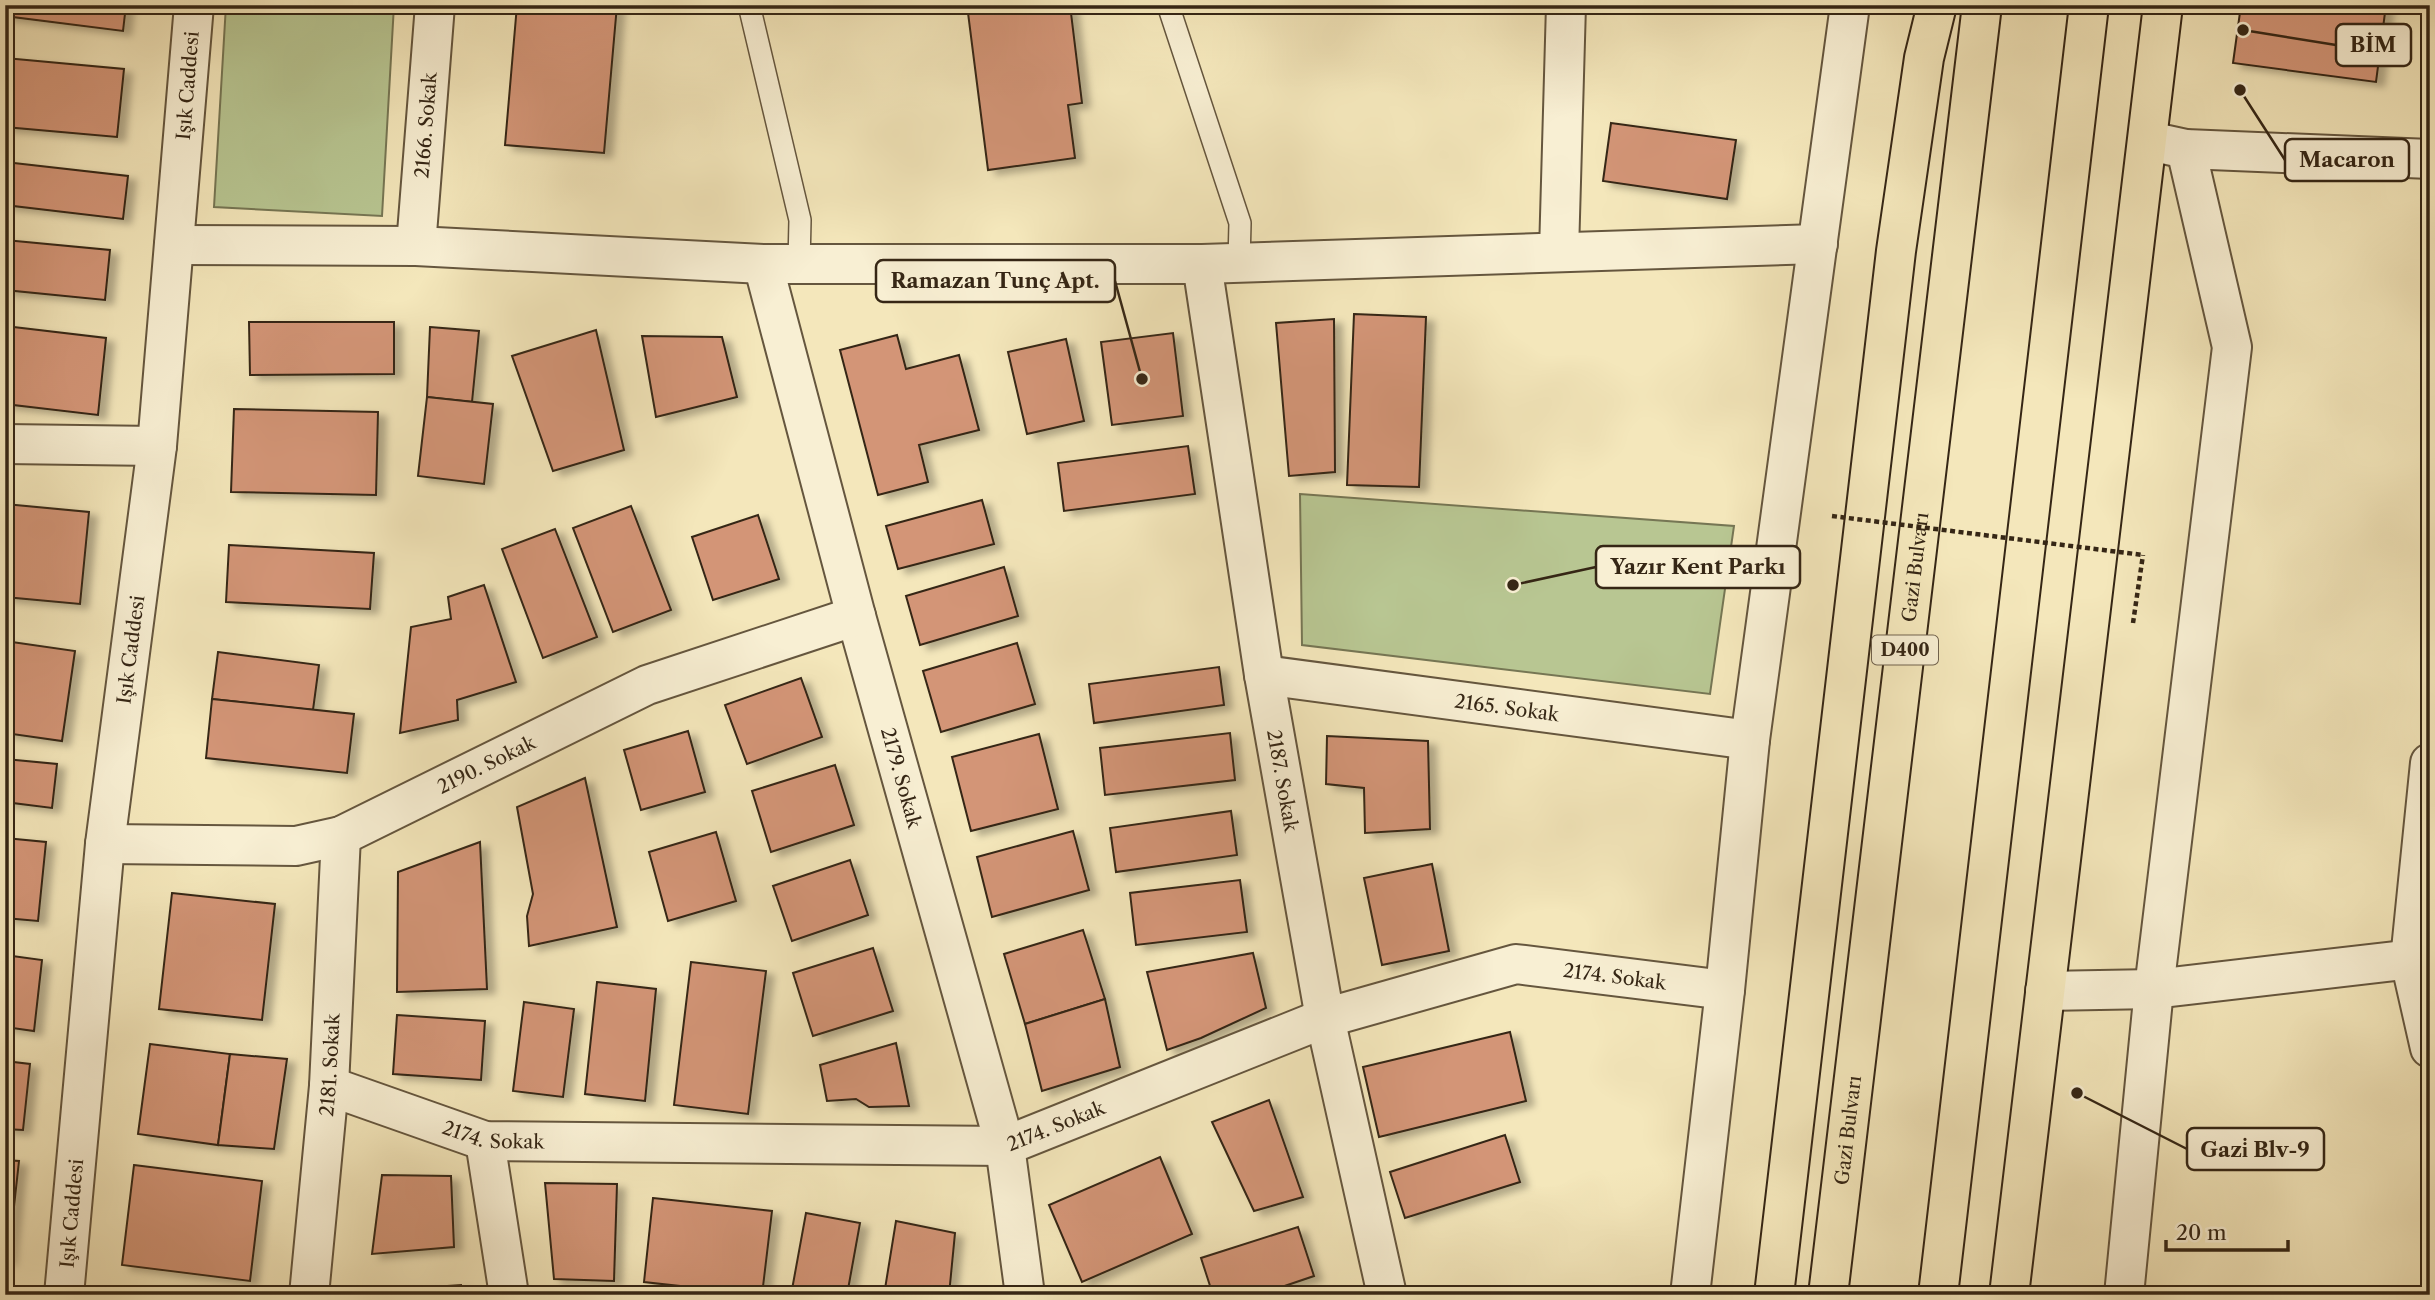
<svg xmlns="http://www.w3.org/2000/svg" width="2435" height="1300" font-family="'Libre Caslon Text',serif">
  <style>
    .green { fill: #b8c692; stroke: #767654; stroke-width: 2 }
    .building { fill: #d39577; stroke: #352615; stroke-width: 2; filter: url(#shadow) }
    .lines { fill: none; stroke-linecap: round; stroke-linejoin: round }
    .service-casing { stroke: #65563e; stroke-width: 24 }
    .minor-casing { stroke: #65563e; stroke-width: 42 }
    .tertiary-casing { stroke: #65563e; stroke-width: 42 }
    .trunk-casing { stroke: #352615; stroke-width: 42 }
    .path { stroke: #352615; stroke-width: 4.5; stroke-dasharray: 5 3.5; stroke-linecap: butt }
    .service { stroke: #f8efd3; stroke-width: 21 }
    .minor { stroke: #f8efd3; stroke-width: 38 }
    .tertiary { stroke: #f8efd3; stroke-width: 38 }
    .trunk { stroke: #f4e7bb; stroke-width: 38 }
    .path-bridge { stroke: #352615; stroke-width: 4.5; stroke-dasharray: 5 3.5; stroke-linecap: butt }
    .labels { text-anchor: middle; stroke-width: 5; stroke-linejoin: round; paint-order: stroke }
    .shield { fill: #f8efd3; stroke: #70624e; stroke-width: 2 }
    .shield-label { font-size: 18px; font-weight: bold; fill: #352615 }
    .street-label { font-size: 19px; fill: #352615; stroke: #f8efd3 }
    .leader { fill: none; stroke: #352615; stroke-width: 2.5 }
    .callout-dot { fill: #352615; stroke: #f8efd3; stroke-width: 2.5 }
    .callout { fill: #f8efd3; stroke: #352615; stroke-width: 2.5 }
    .callout-label { font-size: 21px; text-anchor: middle; font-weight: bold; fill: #352615 }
  </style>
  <defs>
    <filter id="shadow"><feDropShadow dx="8" dy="4.5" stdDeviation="3.5" flood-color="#0004"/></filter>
  </defs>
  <rect width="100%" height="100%" fill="#f4e7bb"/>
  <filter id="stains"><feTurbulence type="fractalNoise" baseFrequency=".00286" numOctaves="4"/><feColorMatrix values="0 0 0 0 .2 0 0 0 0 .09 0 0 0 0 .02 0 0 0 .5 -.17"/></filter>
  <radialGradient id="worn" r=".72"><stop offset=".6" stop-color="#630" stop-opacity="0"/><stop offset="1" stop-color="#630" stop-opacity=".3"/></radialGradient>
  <g class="green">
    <path d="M 226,5 L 394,5 L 382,216 L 214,207 Z"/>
    <path d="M 1300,494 L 1734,526 L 1710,694 L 1302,645 Z"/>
  </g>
  <g class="building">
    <path d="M 5,5 L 126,5 L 123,31 L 5,16 Z"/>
    <path d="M 517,5 L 617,5 L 604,153 L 505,145 Z"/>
    <path d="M 967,5 L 1070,5 L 1082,103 L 1068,105 L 1075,158 L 988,170 Z"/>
    <path d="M 2241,5 L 2386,5 L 2376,82 L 2233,63 Z"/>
    <path d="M 5,58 L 124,69 L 117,137 L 5,127 Z"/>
    <path d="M 1611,123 L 1736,140 L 1727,199 L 1603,181 Z"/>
    <path d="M 5,162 L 128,176 L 123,219 L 5,205 Z"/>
    <path d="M 5,240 L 110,250 L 105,300 L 5,290 Z"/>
    <path d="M 1354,314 L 1426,317 L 1419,487 L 1347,485 Z"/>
    <path d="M 1334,319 L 1335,472 L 1289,476 L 1276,323 Z"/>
    <path d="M 249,322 L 394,322 L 394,374 L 250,375 Z"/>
    <path d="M 5,326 L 106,338 L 98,415 L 5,404 Z"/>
    <path d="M 430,327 L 479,331 L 472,402 L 427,397 Z"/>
    <path d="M 596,330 L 624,450 L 553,471 L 512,356 Z"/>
    <path d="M 1173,333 L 1183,416 L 1112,425 L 1101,342 Z"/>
    <path d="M 897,335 L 906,369 L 959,355 L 979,430 L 919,445 L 928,482 L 878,495 L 840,350 Z"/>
    <path d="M 642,336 L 722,337 L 737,397 L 656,417 Z"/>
    <path d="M 1066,339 L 1084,421 L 1027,434 L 1008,352 Z"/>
    <path d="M 427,397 L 493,404 L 484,484 L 418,476 Z"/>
    <path d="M 234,409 L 378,412 L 376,495 L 231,492 Z"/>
    <path d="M 1188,446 L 1195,494 L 1064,511 L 1058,463 Z"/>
    <path d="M 982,500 L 994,544 L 898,569 L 886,526 Z"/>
    <path d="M 5,504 L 89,512 L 80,604 L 5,597 Z"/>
    <path d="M 631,506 L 671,610 L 613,632 L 573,528 Z"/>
    <path d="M 758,515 L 779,579 L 713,600 L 692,537 Z"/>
    <path d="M 555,529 L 597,637 L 543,658 L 502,549 Z"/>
    <path d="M 229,545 L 374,553 L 370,609 L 226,602 Z"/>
    <path d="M 1004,567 L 1018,616 L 920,645 L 906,596 Z"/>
    <path d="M 484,585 L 516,682 L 457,700 L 458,720 L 400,733 L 411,627 L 451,619 L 448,597 Z"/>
    <path d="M 5,641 L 75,651 L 62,741 L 5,733 Z"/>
    <path d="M 1017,643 L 1035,704 L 941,732 L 923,671 Z"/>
    <path d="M 218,652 L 319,665 L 313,710 L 212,699 Z"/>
    <path d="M 1219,667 L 1224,705 L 1094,723 L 1089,684 Z"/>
    <path d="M 801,678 L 822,737 L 747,764 L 725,705 Z"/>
    <path d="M 212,699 L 354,714 L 347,773 L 206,758 Z"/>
    <path d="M 688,731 L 705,792 L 641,810 L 624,750 Z"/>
    <path d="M 1230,733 L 1235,780 L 1105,795 L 1100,748 Z"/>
    <path d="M 1039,734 L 1058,809 L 971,831 L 952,757 Z"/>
    <path d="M 1327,736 L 1428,741 L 1430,829 L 1365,833 L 1364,788 L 1326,784 Z"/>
    <path d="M 5,759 L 57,764 L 52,808 L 5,802 Z"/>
    <path d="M 835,765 L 854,825 L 771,852 L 752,791 Z"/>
    <path d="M 585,778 L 617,927 L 529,946 L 527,916 L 533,894 L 517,807 Z"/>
    <path d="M 1231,811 L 1237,855 L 1116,872 L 1110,828 Z"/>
    <path d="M 1073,831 L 1089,890 L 992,917 L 977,857 Z"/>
    <path d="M 716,832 L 736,901 L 668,921 L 649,852 Z"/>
    <path d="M 5,838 L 46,842 L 38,921 L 5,918 Z"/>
    <path d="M 480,842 L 487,989 L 397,992 L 398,872 Z"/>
    <path d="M 850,860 L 868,915 L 792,941 L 773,886 Z"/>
    <path d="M 1432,864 L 1449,951 L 1382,965 L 1364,878 Z"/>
    <path d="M 1240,880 L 1247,932 L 1136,945 L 1130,893 Z"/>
    <path d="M 172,893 L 275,904 L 262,1020 L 159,1009 Z"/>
    <path d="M 1083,930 L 1105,999 L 1025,1024 L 1004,954 Z"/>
    <path d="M 873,948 L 893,1011 L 813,1036 L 793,973 Z"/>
    <path d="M 1253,953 L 1266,1008 L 1201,1038 L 1167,1050 L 1147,972 Z"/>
    <path d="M 5,955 L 42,960 L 34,1031 L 5,1027 Z"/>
    <path d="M 691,962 L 766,971 L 748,1114 L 674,1105 Z"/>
    <path d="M 597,982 L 656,989 L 645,1101 L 585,1094 Z"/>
    <path d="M 1105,999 L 1120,1067 L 1042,1091 L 1025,1024 Z"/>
    <path d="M 524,1002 L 574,1009 L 563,1097 L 513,1091 Z"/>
    <path d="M 397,1015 L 485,1021 L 481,1080 L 393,1074 Z"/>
    <path d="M 1510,1032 L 1526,1101 L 1379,1137 L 1363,1067 Z"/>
    <path d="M 896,1043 L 909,1106 L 869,1107 L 856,1099 L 827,1101 L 820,1065 Z"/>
    <path d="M 150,1044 L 230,1054 L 218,1145 L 138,1134 Z"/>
    <path d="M 230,1054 L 287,1059 L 274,1149 L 218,1145 Z"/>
    <path d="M 5,1061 L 30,1064 L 23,1130 L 5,1129 Z"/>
    <path d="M 1269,1100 L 1303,1197 L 1254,1211 L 1212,1122 Z"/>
    <path d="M 1505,1135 L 1520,1182 L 1405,1218 L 1390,1172 Z"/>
    <path d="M 1160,1157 L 1192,1234 L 1082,1282 L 1049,1205 Z"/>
    <path d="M 5,1160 L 19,1161 L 8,1261 L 5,1260 Z"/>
    <path d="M 134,1165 L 262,1181 L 250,1281 L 122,1265 Z"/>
    <path d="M 382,1175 L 451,1176 L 454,1247 L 372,1254 Z"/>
    <path d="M 545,1183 L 617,1184 L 614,1281 L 554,1279 Z"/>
    <path d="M 653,1198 L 772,1211 L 762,1295 L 644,1282 Z"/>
    <path d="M 806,1213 L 860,1223 L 847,1295 L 791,1295 Z"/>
    <path d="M 896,1221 L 955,1233 L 949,1295 L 884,1295 Z"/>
    <path d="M 1298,1227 L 1314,1276 L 1258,1295 L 1213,1295 L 1201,1258 Z"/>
    <path d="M 461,1285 L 461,1295 L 359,1295 L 359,1292 Z"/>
  </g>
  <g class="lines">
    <defs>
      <g id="service">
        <path d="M 749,5 L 800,220 L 799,264"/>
        <path d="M 1168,5 L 1240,223 L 1239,263"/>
      </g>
      <g id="minor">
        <path d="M 2163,144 L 2186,149 L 2430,159"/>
        <path d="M 174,245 L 416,246 L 763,264 L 1202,264 L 1818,244"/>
        <path id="s1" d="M 416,246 L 435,5"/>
        <path d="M 1559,252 L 1566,5"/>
        <path id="s2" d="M 763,264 L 856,616 L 1005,1146 L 1025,1295"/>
        <path id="s3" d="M 1202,264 L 1264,675 L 1325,1018 L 1387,1295"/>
        <path d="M 5,444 L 157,446"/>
        <path id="s4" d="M 1264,675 L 1750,740"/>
        <path id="s5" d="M 105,844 L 296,846 L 341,836 L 647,685 L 856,616"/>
        <path d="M 2045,991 L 2154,989 L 2430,957"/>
        <path id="s6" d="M 329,1086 L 485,1141 L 1005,1146 L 1325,1018 L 1516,964 L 1725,990"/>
        <path d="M 485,1141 L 509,1295"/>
        <path id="s7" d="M 309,1295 L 329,1086 L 341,836"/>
        <path d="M 1690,1295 L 1725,990 L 1750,740 L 1850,5"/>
        <path d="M 2124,1295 L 2154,989 L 2232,347 L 2186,149"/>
      </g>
      <g id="tertiary">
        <path d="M 2430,763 L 2410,960 L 2430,1048"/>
        <path id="s8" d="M 64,1295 L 105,844 L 157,446 L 194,5"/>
      </g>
      <g id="trunk">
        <path d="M 1774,1295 L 1896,251 L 1924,58 L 1937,5"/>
        <path id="s9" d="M 1828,1295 L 1982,5"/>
        <path d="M 1938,1295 L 2089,5"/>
        <path d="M 2009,1295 L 2163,5"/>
      </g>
    </defs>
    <use href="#service" class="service-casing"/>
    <use href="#minor" class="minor-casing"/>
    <use href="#tertiary" class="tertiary-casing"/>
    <use href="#trunk" class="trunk-casing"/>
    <path class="path" d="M 2133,623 L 2143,555"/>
    <use href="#service" class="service"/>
    <use href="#minor" class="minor"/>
    <use href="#tertiary" class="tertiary"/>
    <use href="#trunk" class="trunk"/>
    <path class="path-bridge" d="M 1832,516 L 2143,555"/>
  </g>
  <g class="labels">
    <rect class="shield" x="1872" y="635.5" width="66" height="29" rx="5"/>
    <g class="shield-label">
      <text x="1905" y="656">D400</text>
    </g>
    <g class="street-label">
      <text dy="7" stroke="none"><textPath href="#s8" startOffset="1216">Işık Caddesi</textPath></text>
      <text dy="7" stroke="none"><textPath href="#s1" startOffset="121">2166. Sokak</textPath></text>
      <text dy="7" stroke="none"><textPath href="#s9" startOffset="733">Gazi Bulvarı</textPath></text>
      <text dy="7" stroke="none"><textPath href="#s8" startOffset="649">Işık Caddesi</textPath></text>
      <text dy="7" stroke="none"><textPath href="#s4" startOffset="245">2165. Sokak</textPath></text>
      <text dy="7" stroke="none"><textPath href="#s5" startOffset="399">2190. Sokak</textPath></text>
      <text dy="7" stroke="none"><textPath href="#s2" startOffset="532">2179. Sokak</textPath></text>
      <text dy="7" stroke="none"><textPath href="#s3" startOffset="523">2187. Sokak</textPath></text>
      <text dy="7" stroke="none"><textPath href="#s6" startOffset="1328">2174. Sokak</textPath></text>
      <text dy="7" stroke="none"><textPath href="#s7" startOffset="231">2181. Sokak</textPath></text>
      <text dy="7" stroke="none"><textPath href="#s6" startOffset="740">2174. Sokak</textPath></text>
      <text dy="7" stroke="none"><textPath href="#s9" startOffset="166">Gazi Bulvarı</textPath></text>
      <text dy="7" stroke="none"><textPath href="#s6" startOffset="173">2174. Sokak</textPath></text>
      <text dy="7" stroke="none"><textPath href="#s8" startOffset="82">Işık Caddesi</textPath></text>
    </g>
  </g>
  <path class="leader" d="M2243 30L2336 45M2240 90L2285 160M1142 379L1115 281M1513 585L1596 567M2077 1093L2187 1149"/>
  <g class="callout-dot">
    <circle cx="2243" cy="30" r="7"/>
    <circle cx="2240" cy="90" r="7"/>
    <circle cx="1142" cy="379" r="7"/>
    <circle cx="1513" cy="585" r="7"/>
    <circle cx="2077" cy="1093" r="7"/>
  </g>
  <g class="callout">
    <rect x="2336" y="24" width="75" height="42" rx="7"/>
    <rect x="2285" y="139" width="124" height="42" rx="7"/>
    <rect x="876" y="260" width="239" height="42" rx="7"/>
    <rect x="1596" y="546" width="204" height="42" rx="7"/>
    <rect x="2187" y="1128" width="137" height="42" rx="7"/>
  </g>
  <g class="callout-label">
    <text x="2373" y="52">BİM</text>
    <text x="2347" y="167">Macaron</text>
    <text x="995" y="288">Ramazan Tunç Apt.</text>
    <text x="1698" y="574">Yazır Kent Parkı</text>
    <text x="2255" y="1157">Gazi̇ Blv-9</text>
  </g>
  <rect width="2435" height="1300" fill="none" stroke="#f4e7bb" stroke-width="28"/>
  <rect x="7" y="7" width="2421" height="1286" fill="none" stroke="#352615" stroke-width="3.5"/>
  <rect x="14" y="14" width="2407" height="1272" fill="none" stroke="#352615" stroke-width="2"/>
  <path d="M2166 1240v10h122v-10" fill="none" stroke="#352615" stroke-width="3.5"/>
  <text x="2176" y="1240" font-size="21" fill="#352615" stroke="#f8efd3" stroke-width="5" paint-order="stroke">20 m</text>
  <rect width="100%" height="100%" filter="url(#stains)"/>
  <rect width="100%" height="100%" fill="url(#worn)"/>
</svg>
